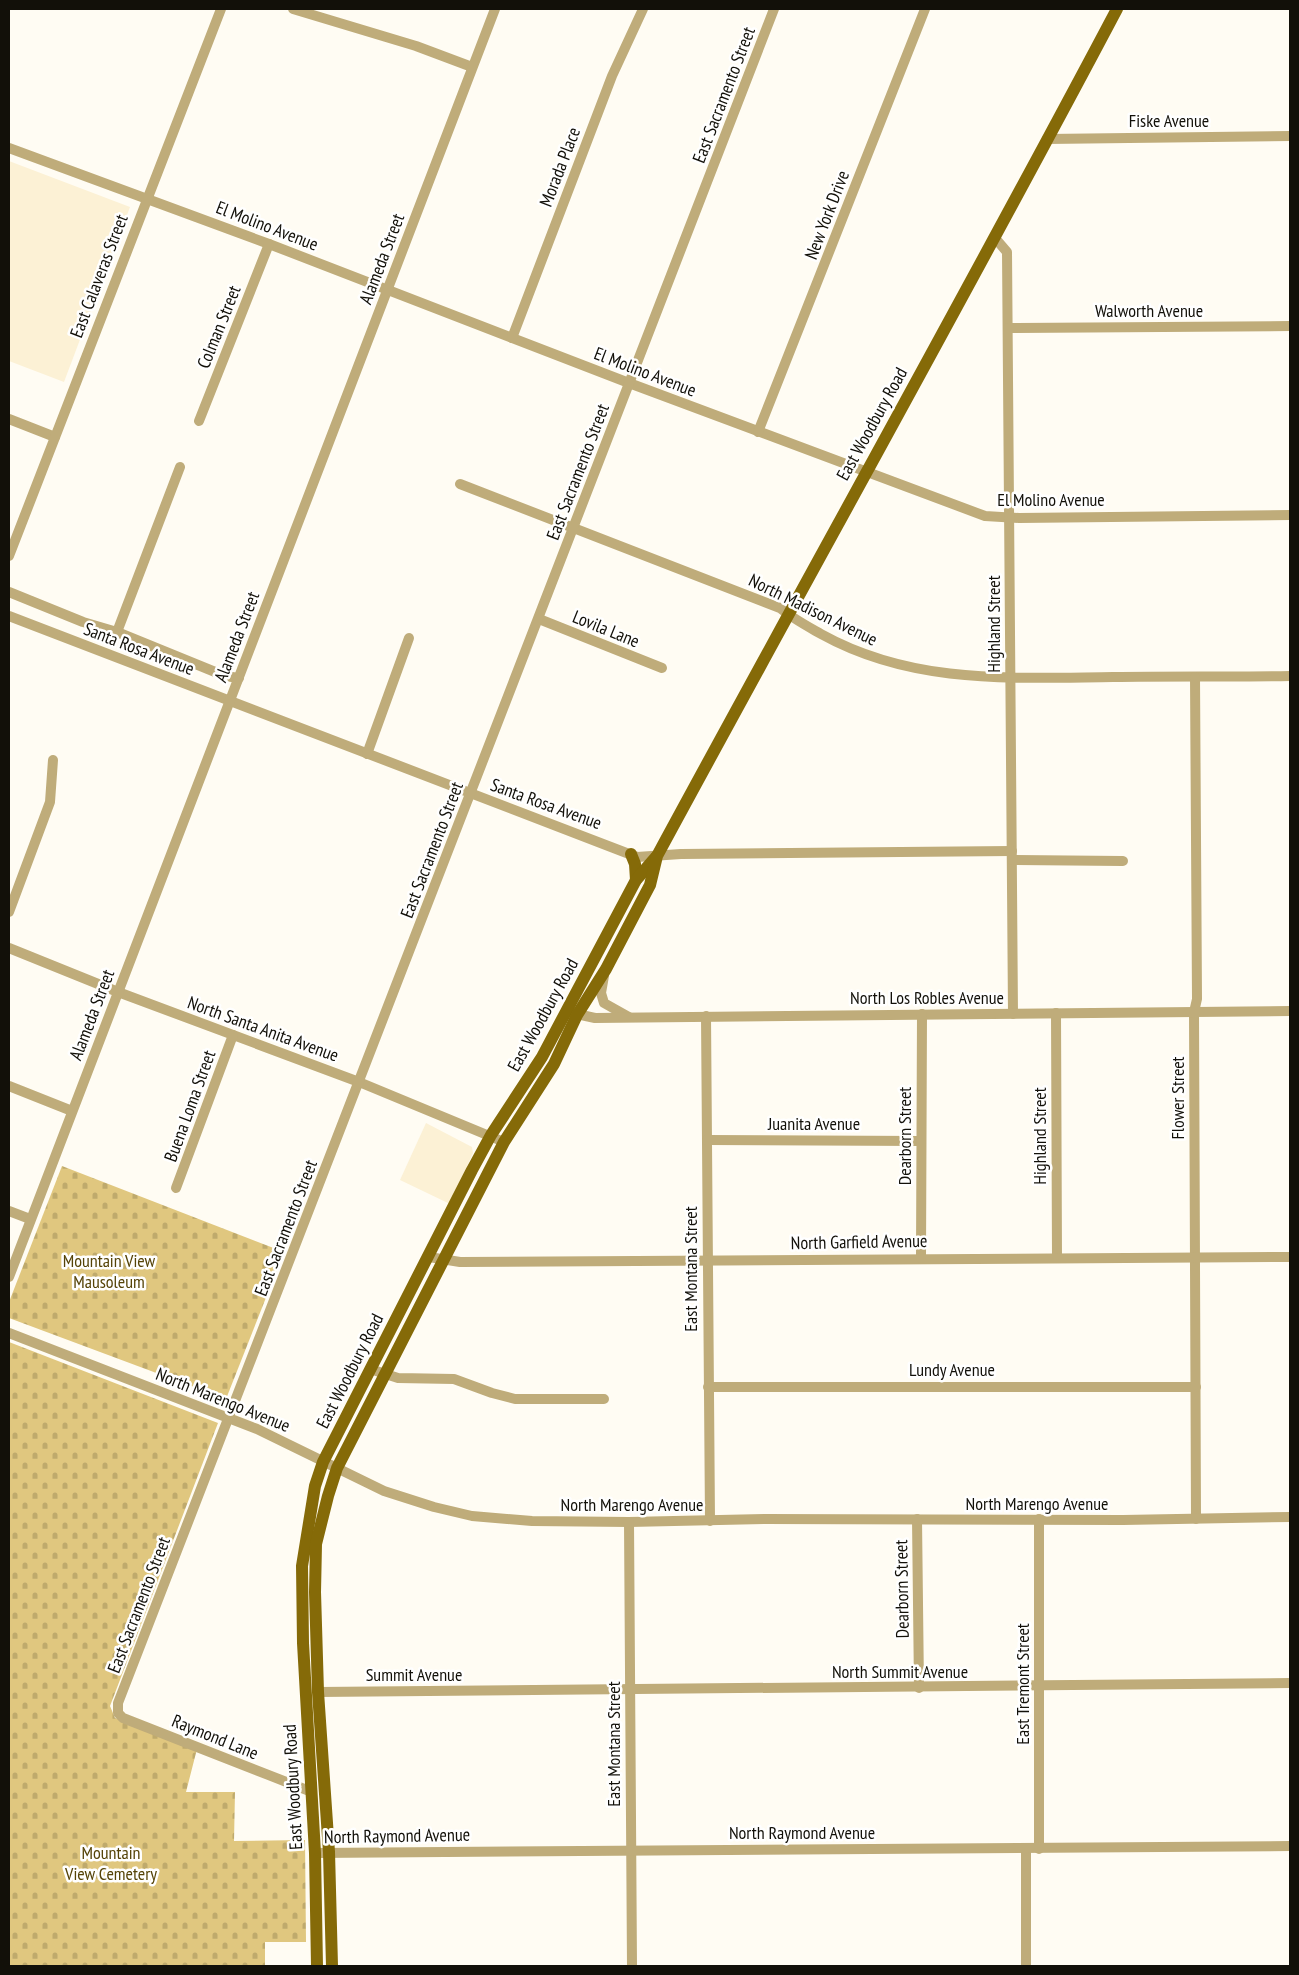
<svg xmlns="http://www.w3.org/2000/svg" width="1299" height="1975" font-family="'PT Sans Narrow',sans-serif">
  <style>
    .built { fill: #fcf1d5 }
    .cemetery { fill: url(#cemetery-stones) }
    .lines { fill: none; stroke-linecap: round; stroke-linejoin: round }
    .minor { stroke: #bfac7a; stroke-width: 10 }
    .major { stroke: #856a08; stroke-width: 12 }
    .labels { text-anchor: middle; stroke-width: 5; stroke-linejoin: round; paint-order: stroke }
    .street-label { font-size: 18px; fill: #121009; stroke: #fff }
    .park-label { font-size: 18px; fill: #554307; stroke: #fff }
  </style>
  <defs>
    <pattern id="cemetery-stones" width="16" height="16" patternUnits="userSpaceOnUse" patternTransform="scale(1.25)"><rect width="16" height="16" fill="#e0c77f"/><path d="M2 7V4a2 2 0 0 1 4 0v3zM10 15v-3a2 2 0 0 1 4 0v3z" fill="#bfaa6c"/></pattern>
  </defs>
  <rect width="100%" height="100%" fill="#fffcf3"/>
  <g class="built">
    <path d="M 9,161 L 130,207 L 64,382 L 9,361 Z"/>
    <path d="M 426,1123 L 472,1147 L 473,1153 L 450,1204 L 400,1180 Z"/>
  </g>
  <g class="cemetery">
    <path d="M 62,1166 L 284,1252 L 226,1399 L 9,1318 L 9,1302 Z"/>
    <path d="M 9,1342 L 218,1423 L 110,1706 L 115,1718 L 197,1749 L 186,1792 L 235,1792 L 234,1841 L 305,1840 L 306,1942 L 265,1942 L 265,1966 L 9,1966 Z"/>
  </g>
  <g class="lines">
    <g class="minor">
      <path d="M 293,9 L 416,46 L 472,67"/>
      <path d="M 1047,139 L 1290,136"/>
      <path d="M 9,148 L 269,244 L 629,383 L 985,516 L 1019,518 L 1290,515"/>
      <path d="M 995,238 L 1007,252 L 1013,1014"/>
      <path d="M 1008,328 L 1290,326"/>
      <path d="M 512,338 L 612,76 L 643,9"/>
      <path d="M 9,419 L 55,437"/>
      <path d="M 199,421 L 269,244"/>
      <path d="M 758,432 L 925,9"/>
      <path d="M 460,484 L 780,608 C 792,618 807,626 821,634 C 913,685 1012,678 1113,677 C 1172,676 1231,677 1290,676"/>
      <path d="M 9,556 L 221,9"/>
      <path d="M 9,592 L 83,622 L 117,632 L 225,676 L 239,678"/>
      <path d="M 9,616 L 637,857 L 681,854 L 1012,851"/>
      <path d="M 539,619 L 662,668"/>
      <path d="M 117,632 L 180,467"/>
      <path d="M 1195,677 L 1197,999 L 1194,1012 L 1196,1519"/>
      <path d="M 367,754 L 409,638"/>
      <path d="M 1012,860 L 1123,861"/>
      <path d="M 9,912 L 50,802 L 53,760"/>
      <path d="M 9,948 L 118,992 L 359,1082 L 504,1142"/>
      <path d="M 604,976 L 601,993 L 604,1003 L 629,1017"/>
      <path d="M 572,1013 L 595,1018 L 1290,1011"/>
      <path d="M 1056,1013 L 1057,1258"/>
      <path d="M 706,1016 L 710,1521"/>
      <path d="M 9,1086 L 72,1111"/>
      <path d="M 707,1140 L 921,1141"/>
      <path d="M 176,1188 L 233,1035"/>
      <path d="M 9,1211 L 30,1219"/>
      <path d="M 429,1257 L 460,1262 L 1290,1257"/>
      <path d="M 921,1258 L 922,1014"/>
      <path d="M 9,1277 L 495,9"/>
      <path d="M 9,1333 L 257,1429 L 384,1491 L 434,1507 L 472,1516 L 532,1521 L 629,1522 L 765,1519 L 1123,1520 L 1290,1517"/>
      <path d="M 370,1369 L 398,1378 L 454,1379 L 492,1393 L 515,1399 L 604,1399"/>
      <path d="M 708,1387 L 1196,1387"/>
      <path d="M 917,1519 L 919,1688"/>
      <path d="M 629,1522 L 632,1966"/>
      <path d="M 318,1692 L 1290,1683"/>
      <path d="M 312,1792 L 123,1718 L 118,1713 L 118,1703 L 774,9"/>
      <path d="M 1026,1848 L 1026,1966"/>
      <path d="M 1039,1849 L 1039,1519"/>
      <path d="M 315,1853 L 1290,1846"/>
    </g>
    <g class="major">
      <path d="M 631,854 L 635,864 L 636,880"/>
      <path d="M 317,1966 L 315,1853 L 303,1643 L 302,1566 L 315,1486 L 323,1462 L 472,1170 L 491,1135 L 542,1057 L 636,880 L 656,857"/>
      <path d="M 332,1966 L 329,1852 L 318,1692 L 315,1592 L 316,1544 L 328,1496 L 337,1468 L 484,1181 L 504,1142 L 554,1064 L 577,1015 L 606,969 L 650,885 L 657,856 C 810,573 967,293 1117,9"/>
    </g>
  </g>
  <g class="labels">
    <g class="street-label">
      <text transform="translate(724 95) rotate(-69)" y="6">East Sacramento Street</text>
      <text x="1169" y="127">Fiske Avenue</text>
      <text transform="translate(560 167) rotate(-69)" y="6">Morada Place</text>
      <text transform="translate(827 215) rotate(-69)" y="6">New York Drive</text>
      <text transform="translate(267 226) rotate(21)" y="6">El Molino Avenue</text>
      <text transform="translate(382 259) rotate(-69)" y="6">Alameda Street</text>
      <text transform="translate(99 276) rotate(-69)" y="6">East Calaveras Street</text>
      <text x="1149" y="317">Walworth Avenue</text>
      <text transform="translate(219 327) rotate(-68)" y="6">Colman Street</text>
      <text transform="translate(645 372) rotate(21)" y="6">El Molino Avenue</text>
      <text transform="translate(872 424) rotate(-61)" y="6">East Woodbury Road</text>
      <text transform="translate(578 472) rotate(-69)" y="6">East Sacramento Street</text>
      <text x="1051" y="506">El Molino Avenue</text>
      <text transform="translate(813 610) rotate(26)" y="6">North Madison Avenue</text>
      <text transform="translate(994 624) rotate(-90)" y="6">Highland Street</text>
      <text transform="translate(606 629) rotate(22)" y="6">Lovila Lane</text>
      <text transform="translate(237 637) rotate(-69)" y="6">Alameda Street</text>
      <text transform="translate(139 649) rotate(21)" y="6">Santa Rosa Avenue</text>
      <text transform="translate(546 804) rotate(20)" y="6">Santa Rosa Avenue</text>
      <text transform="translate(432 850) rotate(-69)" y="6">East Sacramento Street</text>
      <text x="927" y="1004">North Los Robles Avenue</text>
      <text transform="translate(92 1015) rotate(-69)" y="6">Alameda Street</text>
      <text transform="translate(543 1015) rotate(-61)" y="6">East Woodbury Road</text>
      <text transform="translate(263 1029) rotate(20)" y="6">North Santa Anita Avenue</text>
      <text transform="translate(1178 1098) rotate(-90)" y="6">Flower Street</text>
      <text transform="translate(190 1106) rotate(-70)" y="6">Buena Loma Street</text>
      <text x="814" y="1130">Juanita Avenue</text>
      <text transform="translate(905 1136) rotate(-90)" y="6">Dearborn Street</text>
      <text transform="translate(1040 1136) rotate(-90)" y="6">Highland Street</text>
      <text transform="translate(286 1228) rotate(-69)" y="6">East Sacramento Street</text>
      <text transform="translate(859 1242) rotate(-1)" y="6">North Garfield Avenue</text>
      <text transform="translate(691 1269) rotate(-90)" y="6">East Montana Street</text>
      <text x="952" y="1376">Lundy Avenue</text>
      <text transform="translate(350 1371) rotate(-63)" y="6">East Woodbury Road</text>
      <text transform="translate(223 1400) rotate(22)" y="6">North Marengo Avenue</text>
      <text x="1037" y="1510">North Marengo Avenue</text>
      <text x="632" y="1511">North Marengo Avenue</text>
      <text transform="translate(902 1589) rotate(-91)" y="6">Dearborn Street</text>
      <text transform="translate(139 1605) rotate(-69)" y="6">East Sacramento Street</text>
      <text x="900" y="1678">North Summit Avenue</text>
      <text x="414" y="1681">Summit Avenue</text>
      <text transform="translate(1023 1684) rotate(-90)" y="6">East Tremont Street</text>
      <text transform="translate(215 1737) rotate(22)" y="6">Raymond Lane</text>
      <text transform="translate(614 1744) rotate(-90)" y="6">East Montana Street</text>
      <text transform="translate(293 1787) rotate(-93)" y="6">East Woodbury Road</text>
      <text x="802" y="1839">North Raymond Avenue</text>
      <text transform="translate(397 1836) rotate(-1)" y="6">North Raymond Avenue</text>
    </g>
    <g class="park-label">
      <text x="109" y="1267">Mountain View<tspan x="109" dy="21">Mausoleum</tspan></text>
      <text x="111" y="1859">Mountain<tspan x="111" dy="21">View Cemetery</tspan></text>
    </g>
  </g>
  <rect width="1299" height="1975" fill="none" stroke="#121009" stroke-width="20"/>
</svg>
